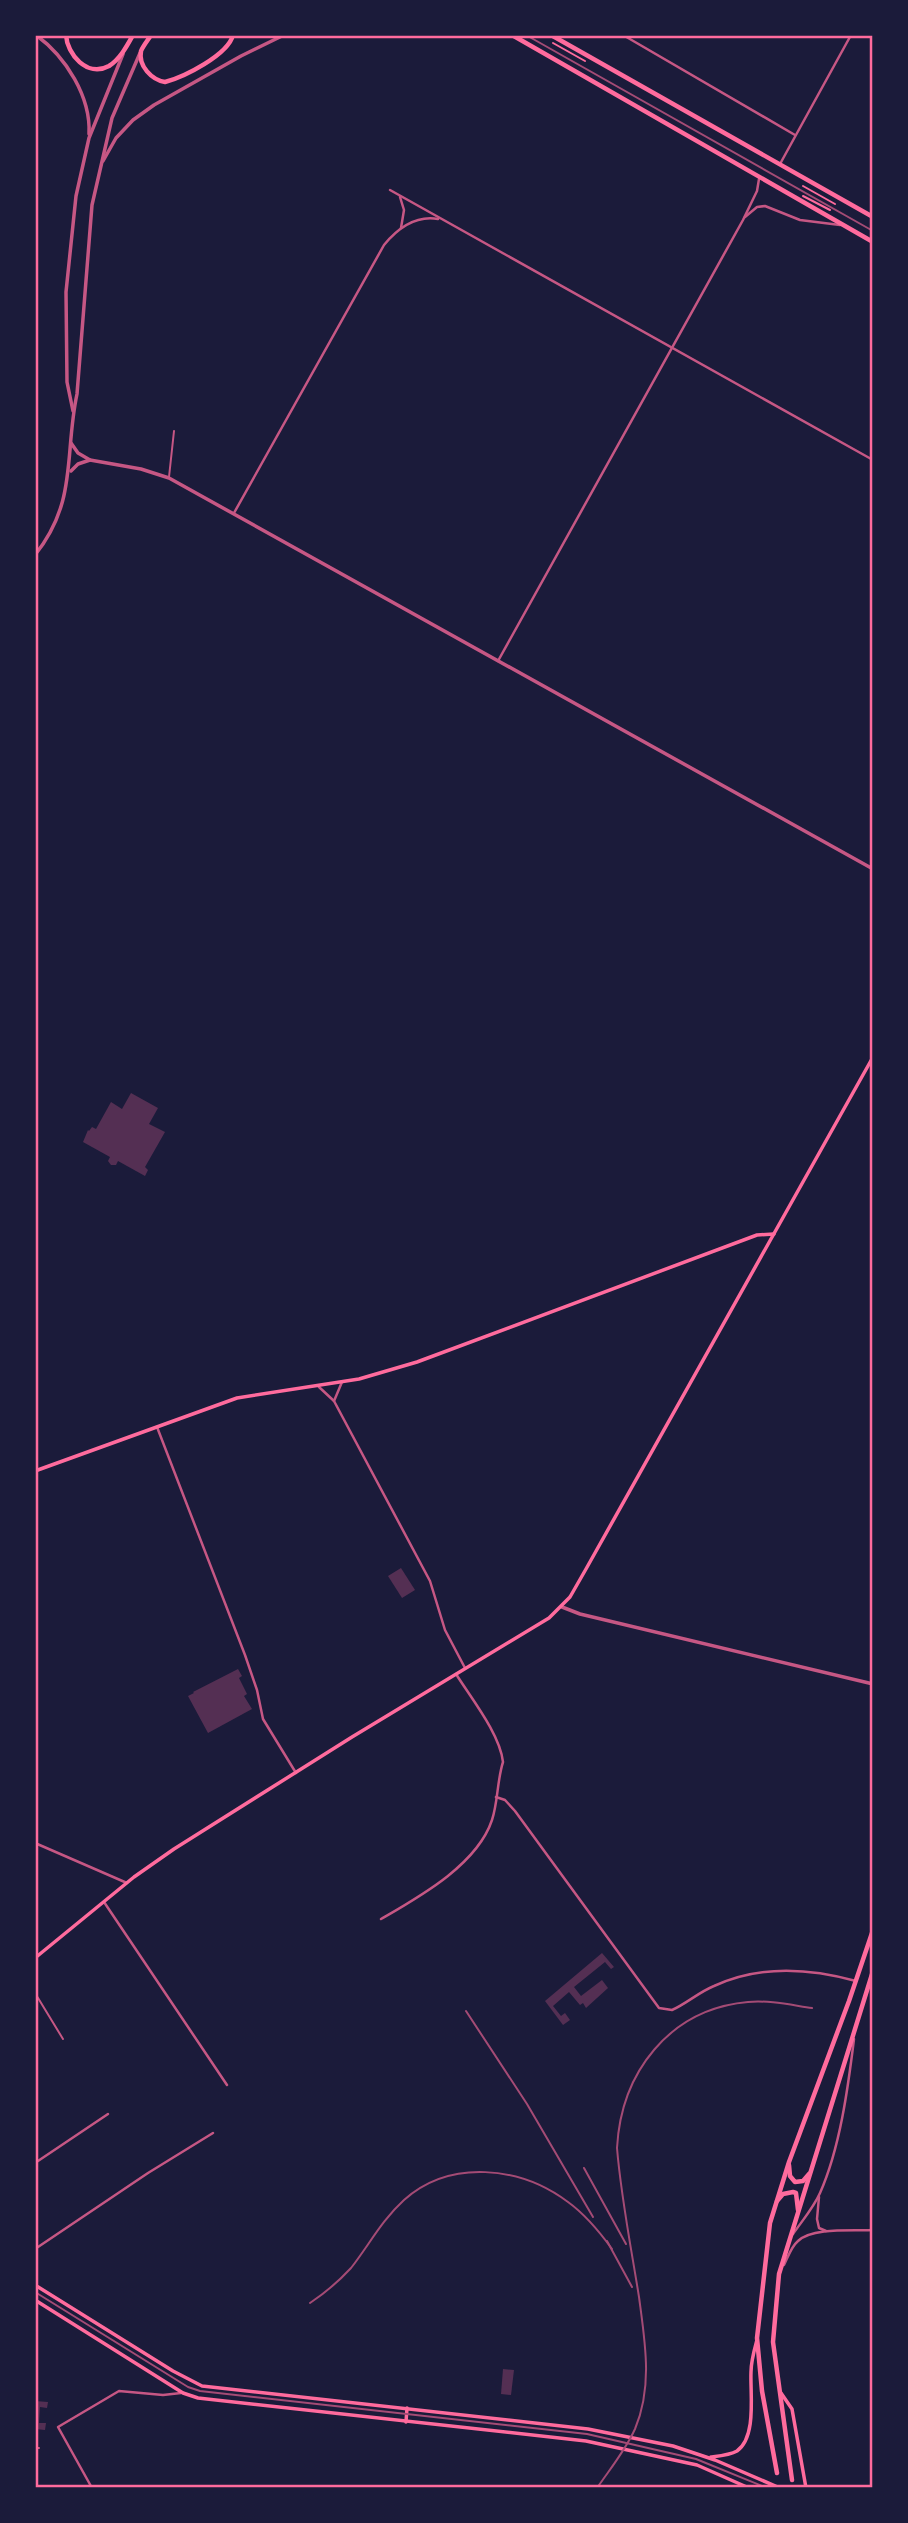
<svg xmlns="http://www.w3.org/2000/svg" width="908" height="2523" font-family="Manrope,sans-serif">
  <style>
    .building { fill: #542f53 }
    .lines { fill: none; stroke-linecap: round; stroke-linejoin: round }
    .path { stroke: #ff6b9d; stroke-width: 2 }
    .service { stroke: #c65784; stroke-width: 2 }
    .minor { stroke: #c65784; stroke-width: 2.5 }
    .tertiary { stroke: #c65784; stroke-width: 3.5 }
    .secondary { stroke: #ff6b9d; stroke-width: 3.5 }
    .primary { stroke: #ff6b9d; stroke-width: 4.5 }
    .tram { stroke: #a44b75; stroke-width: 2 }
    .rail { stroke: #a44b75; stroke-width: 2 }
    .neatline { fill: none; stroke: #ff6b9d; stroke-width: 2.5 }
  </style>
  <rect width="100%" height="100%" fill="#1b1b3a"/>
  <g class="building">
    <path d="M 131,1093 L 158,1108 L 149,1124 L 165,1132 L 145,1167 L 148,1170 L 145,1176 L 118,1161 L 116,1165 L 111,1165 L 108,1161 L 110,1157 L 83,1142 L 88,1130 L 89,1131 L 92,1127 L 96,1129 L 111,1102 L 122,1109 Z"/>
    <path d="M 401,1568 L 415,1590 L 402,1598 L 388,1576 Z"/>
    <path d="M 238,1669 L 242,1676 L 239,1678 L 247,1694 L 244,1696 L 252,1709 L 208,1733 L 188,1696 L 194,1693 L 193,1692 Z"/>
    <path d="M 602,1953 L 614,1967 L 611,1969 L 605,1962 L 574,1987 L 581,1996 L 602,1980 L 608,1988 L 586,2008 L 583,2003 L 580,2005 L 569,1992 L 553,2006 L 561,2016 L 565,2013 L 570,2020 L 563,2025 L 545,2001 Z"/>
    <path d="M 503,2369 L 514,2370 L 511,2395 L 501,2394 Z"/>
    <path d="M 35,2401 L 48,2402 L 47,2408 L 40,2407 L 39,2423 L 46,2423 L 45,2430 L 35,2429 Z"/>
  </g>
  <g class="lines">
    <g class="path">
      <path d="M 553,43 L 585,61"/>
      <path d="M 803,186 L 835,204"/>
      <path d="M 803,196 L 830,210"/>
    </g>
    <g class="service">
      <path d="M 169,477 L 174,431"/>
      <path d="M 35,1993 L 63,2039"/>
      <path d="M 35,2448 L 39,2448"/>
    </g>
    <g class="minor">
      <path d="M 623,35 L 795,135"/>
      <path d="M 780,164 L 851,35"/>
      <path d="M 390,190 L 873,460"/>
      <path d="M 400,197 L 404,210 L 401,228"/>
      <path d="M 745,217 L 757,207 L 765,206 L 800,220 L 840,225"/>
      <path d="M 234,513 L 384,245 C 398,228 415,215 438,219"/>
      <path d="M 498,661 L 743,220 L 757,191 L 759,179"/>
      <path d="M 319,1387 L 334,1401 L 430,1581 L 445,1630 L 465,1668"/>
      <path d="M 334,1401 L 342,1382"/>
      <path d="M 157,1427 L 245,1655 L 257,1690 L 263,1719 L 296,1773"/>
      <path d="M 496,1797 L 505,1800 L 515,1811 L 659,2008 L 672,2010 C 686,2004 699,1992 714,1986 C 759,1965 809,1968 856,1981"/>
      <path d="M 35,1843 L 127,1883"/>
      <path d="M 104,1902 L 227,2085"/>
      <path d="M 381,1919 C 419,1897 477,1865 492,1820 C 498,1802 497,1781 503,1762 C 500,1734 471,1698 456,1674"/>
      <path d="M 35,2163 L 108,2114"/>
      <path d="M 819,2197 L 817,2219 L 819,2228 L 826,2231"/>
      <path d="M 793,2234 C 802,2221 814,2207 820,2193 C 840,2148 848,2088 854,2039"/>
      <path d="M 35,2249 L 148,2173 L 213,2133"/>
      <path d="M 784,2265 C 788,2257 791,2247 798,2241 C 812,2227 853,2231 873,2230"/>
      <path d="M 92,2488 L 58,2427 L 119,2391 L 163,2395 L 181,2393"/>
    </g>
    <g class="tertiary">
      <path d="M 36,35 C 66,57 91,97 89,134"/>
      <path d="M 103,161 L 116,138 L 133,120 L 154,105 L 241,56 L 284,35"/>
      <path d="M 73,411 L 67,382 L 66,292 L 76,196 L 89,138 L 123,54"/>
      <path d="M 71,443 L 78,453 L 90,460 L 141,469 L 169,478 L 873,869"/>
      <path d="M 71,471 L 78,464 L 90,460"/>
      <path d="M 35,555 C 78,501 64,455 77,394 L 92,205 L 112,118 L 140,53"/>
      <path d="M 562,1607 L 580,1614 L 873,1684"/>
    </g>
    <g class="secondary">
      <path d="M 35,1471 L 237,1398 L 359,1379 L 417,1362 L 757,1235 L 774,1234"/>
      <path d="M 35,1958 L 134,1877 L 174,1849 L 352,1737 L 549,1618 L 570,1597 L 586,1569 L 873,1057"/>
      <path d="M 35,2285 L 173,2371 L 202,2386 L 588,2429 L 673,2446 L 715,2460 L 780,2488"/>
      <path d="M 35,2300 L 183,2393 L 198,2398 L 586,2441 L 697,2465 L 749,2488"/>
      <path d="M 781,2393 L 792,2409 L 806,2488"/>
      <path d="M 406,2422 L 407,2408"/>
      <path d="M 711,2457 C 719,2456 730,2455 737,2451 C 757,2437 750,2393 751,2372 C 751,2361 754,2351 757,2340"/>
    </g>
    <g class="primary">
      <path d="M 66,35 C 67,54 87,78 109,66 C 120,59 127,46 133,35"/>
      <path d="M 151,35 C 148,40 143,46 141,51 C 138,66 152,80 165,82 C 184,77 228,55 233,35"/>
      <path d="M 512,35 L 873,242"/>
      <path d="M 551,35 L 873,217"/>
      <path d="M 789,2165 L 790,2176 L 795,2182 L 803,2181 L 809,2174"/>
      <path d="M 777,2201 L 783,2194 L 793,2192 L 796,2193 L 798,2210"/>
      <path d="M 777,2473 L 762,2391 L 757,2338 L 770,2223 L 789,2162 L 849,2001 L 873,1930"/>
      <path d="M 792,2480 L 773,2342 L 779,2274 L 873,1971"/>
    </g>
    <g class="tram">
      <path d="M 526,35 L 873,231"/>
      <path d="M 35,2292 L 188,2387 L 200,2391 L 587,2434 L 696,2459 L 767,2488"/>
    </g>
    <g class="rail">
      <path d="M 466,2011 L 527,2104 L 593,2217"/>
      <path d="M 584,2168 L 626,2244"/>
      <path d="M 607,2241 L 632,2287"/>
      <path d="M 310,2303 C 325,2293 339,2281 351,2268 C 369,2245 382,2220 404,2200 C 450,2159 520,2166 568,2202 C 586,2215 599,2231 612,2249"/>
      <path d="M 597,2488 C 610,2469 625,2451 635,2429 C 653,2386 645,2342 639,2297 C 631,2247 621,2197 617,2148 C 621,2073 669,2009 748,2002 C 769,2000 791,2005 812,2008"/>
    </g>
  </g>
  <rect width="908" height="2523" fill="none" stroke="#1b1b3a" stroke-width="74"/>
  <rect x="37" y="37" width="834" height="2449" class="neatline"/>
</svg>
